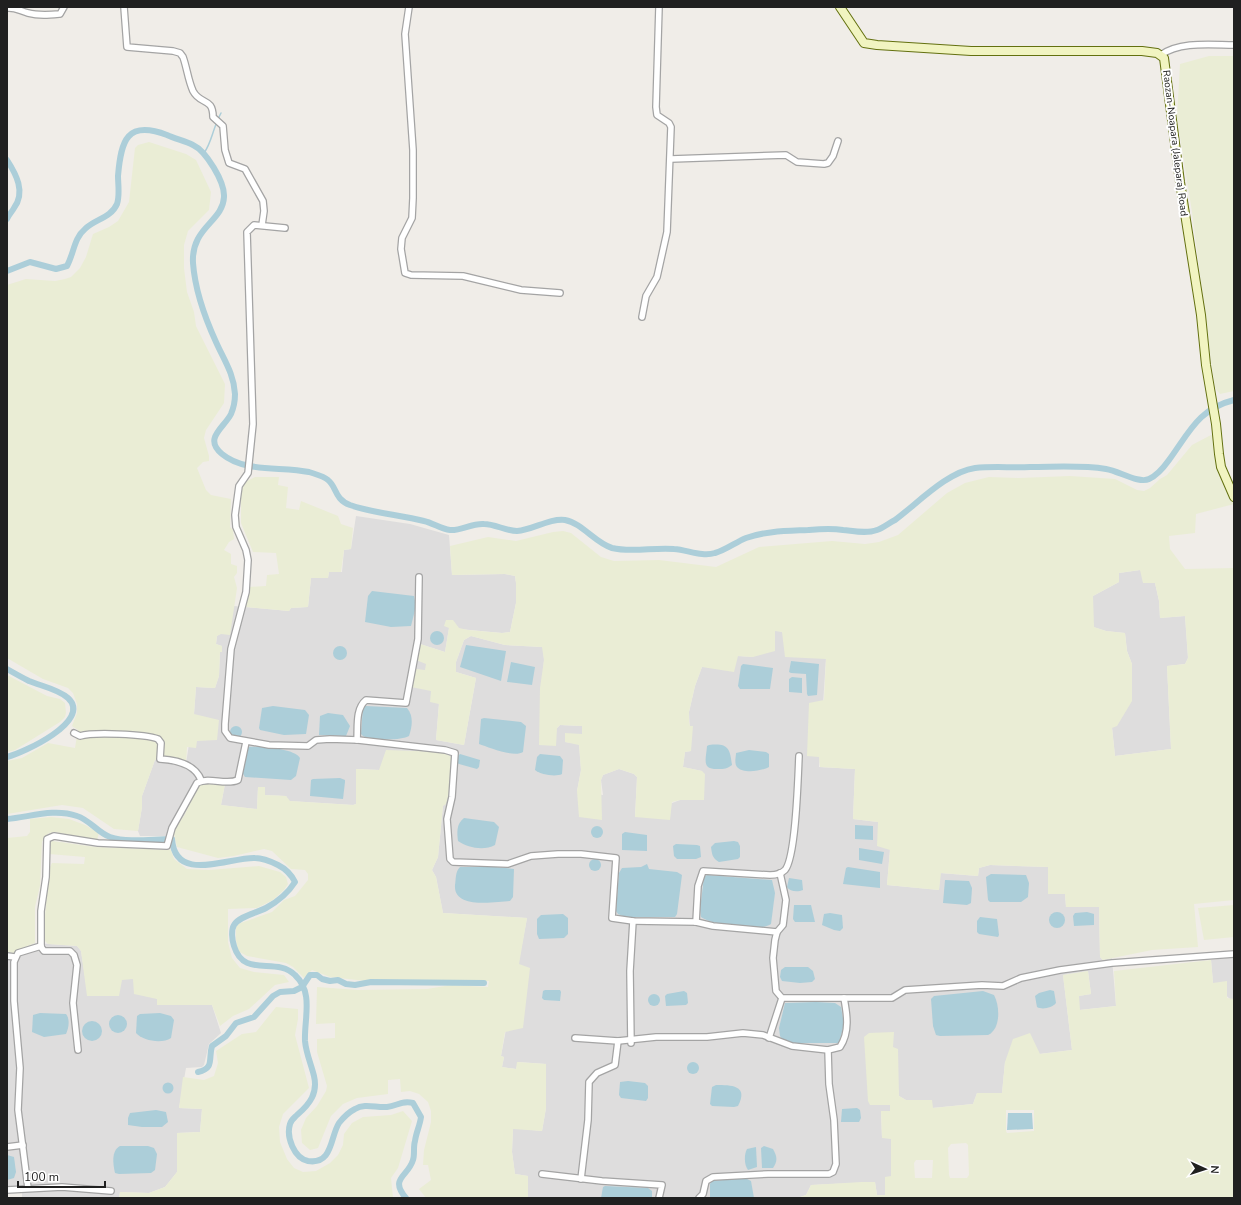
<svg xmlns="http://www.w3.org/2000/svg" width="1241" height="1205" font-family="'Nunito Sans',sans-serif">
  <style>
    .residential { fill: #dedddd }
    .farmland { fill: #eaedd5; fill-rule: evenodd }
    .water { fill: #acced9 }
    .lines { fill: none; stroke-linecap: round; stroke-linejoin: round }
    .stream { stroke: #acced9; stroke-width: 1.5 }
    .canal { stroke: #acced9; stroke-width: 6 }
    .minor-casing { stroke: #a4a4a4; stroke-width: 8 }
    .secondary-casing { stroke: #63700f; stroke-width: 10 }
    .minor { stroke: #fff; stroke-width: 5.5 }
    .secondary { stroke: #f1f4c1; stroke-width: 8 }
    .labels { text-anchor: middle; stroke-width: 4; stroke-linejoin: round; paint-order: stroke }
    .street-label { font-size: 10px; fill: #202020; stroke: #fff }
  </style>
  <rect width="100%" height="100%" fill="#f0ede8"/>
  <g class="residential">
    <path d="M 356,516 L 410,524 L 449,535 L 452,575 L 505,574 L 515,576 L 516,583 L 516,603 L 510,632 L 502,633 L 449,628 L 445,652 L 420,644 L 427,664 L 425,671 L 416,669 L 439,703 L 436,740 L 464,745 L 476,678 L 456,672 L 456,662 L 464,640 L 471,636 L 505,645 L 543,647 L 544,660 L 540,711 L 557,728 L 560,725 L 582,726 L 582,734 L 565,734 L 565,742 L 579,744 L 581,770 L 577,791 L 603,795 L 601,780 L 603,775 L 619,769 L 634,774 L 637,777 L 635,817 L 680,800 L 704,800 L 702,771 L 683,767 L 685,752 L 691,751 L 689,712 L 695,686 L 702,667 L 738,656 L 753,657 L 775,630 L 782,632 L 818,658 L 826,658 L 819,767 L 855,769 L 853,819 L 878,822 L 890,849 L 887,885 L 939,890 L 940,873 L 978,876 L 979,868 L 990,865 L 1048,867 L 1065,894 L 1066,907 L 1099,907 L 1100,957 L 1103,960 L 1112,958 L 1116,1006 L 1079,1010 L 1078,996 L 1091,994 L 1088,971 L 1063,975 L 1072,1050 L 1039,1054 L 1005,1062 L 1002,1093 L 977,1093 L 973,1104 L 932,1108 L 932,1100 L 906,1100 L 899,1096 L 897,1077 L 870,1105 L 890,1105 L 890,1111 L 881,1112 L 882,1138 L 891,1138 L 891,1177 L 885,1177 L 885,1195 L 877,1195 L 875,1182 L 811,1185 L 806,1195 L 797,1198 L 528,1198 L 528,1176 L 515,1174 L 512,1152 L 513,1128 L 542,1131 L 546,1108 L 546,1064 L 518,1062 L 516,1069 L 502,1067 L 504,1057 L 501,1056 L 527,918 L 443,913 L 436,877 L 432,870 L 438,857 L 443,806 L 450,790 L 452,759 L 380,770 L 356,769 L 356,804 L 353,805 L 289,801 L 286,796 L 265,795 L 258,787 L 257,809 L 221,805 L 225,784 L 198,786 L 184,816 L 177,823 L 171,836 L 140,836 L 138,831 L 142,807 L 142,796 L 155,760 L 161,756 L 172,757 L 186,763 L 194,714 L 196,687 L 215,688 L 219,676 L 220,652 L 222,652 L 222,646 L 216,644 L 217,636 L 220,634 L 234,606 L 289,611 L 291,608 L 308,607 L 311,578 L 328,578 L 329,572 L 342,572 L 344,550 L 351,549 Z"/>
    <path d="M 1140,570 L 1155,583 L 1159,601 L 1160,618 L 1185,616 L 1188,658 L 1185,664 L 1167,666 L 1171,749 L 1115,756 L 1112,727 L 1132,664 L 1127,651 L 1125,633 L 1106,631 L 1093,627 L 1093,596 L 1119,582 L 1119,573 Z"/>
    <path d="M 35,943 L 77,946 L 81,951 L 88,996 L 122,979 L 133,979 L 157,999 L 157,1005 L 212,1005 L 221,1033 L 209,1044 L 204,1065 L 202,1067 L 186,1068 L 179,1108 L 202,1109 L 200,1132 L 177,1133 L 177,1172 L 165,1187 L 149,1193 L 120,1192 L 119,1198 L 22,1198 L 22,1192 L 7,1192 L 7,952 L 14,953 L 20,949 Z"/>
    <path d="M 1234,957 L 1234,999 L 1231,1000 L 1213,983 L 1211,960 Z"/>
  </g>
  <g class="farmland">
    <path d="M 1209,56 L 1234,56 L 1234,391 L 1220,394 L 1215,388 L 1211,361 L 1192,212 L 1177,118 L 1180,64 Z"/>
    <path d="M 149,142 L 186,154 L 196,160 L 211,192 L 209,210 L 188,231 L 184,245 L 184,268 L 187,292 L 194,312 L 196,326 L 225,384 L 224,403 L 206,430 L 204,438 L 209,456 L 209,461 L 203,462 L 197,468 L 206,490 L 211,495 L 231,499 L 230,527 L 233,530 L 234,539 L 229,542 L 224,550 L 231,554 L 231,564 L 237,566 L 237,573 L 234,577 L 237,588 L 230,635 L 221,634 L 217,636 L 216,644 L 222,646 L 222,652 L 220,652 L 219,676 L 215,688 L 196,687 L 194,714 L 219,720 L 217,740 L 197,741 L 196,748 L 187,747 L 186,763 L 172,757 L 161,756 L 155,760 L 142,796 L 142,807 L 138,831 L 114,829 L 83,808 L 62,805 L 7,814 L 7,761 L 22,758 L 48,743 L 75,748 L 78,730 L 72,726 L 77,713 L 77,704 L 73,693 L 68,688 L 43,679 L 7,658 L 7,285 L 26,279 L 55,281 L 65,279 L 71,277 L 80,268 L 86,257 L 93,234 L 109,227 L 118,221 L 129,202 L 135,148 L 138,145 Z"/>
    <path d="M 1211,435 L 1213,436 L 1227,491 L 1234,504 L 1196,514 L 1195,533 L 1169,536 L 1170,549 L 1185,569 L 1234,568 L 1234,900 L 1194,904 L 1198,947 L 1152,950 L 1103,960 L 1100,957 L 1099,907 L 1066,907 L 1065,894 L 1048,894 L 1048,867 L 990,865 L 979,868 L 978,876 L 941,873 L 939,890 L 887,885 L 890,850 L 877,846 L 878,822 L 853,819 L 855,769 L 820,767 L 819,757 L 807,756 L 809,703 L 824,700 L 826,659 L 785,657 L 782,632 L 775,631 L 775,651 L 753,657 L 738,656 L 734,672 L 702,667 L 695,686 L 689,712 L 689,722 L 690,726 L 693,726 L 691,751 L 685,752 L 683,767 L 702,771 L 705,774 L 704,800 L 680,800 L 672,802 L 670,820 L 635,817 L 637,777 L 634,774 L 619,769 L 603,775 L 601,780 L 602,820 L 579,817 L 577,791 L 581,770 L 579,745 L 565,742 L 565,733 L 582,734 L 582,726 L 560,725 L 557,728 L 556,746 L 539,745 L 540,688 L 544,660 L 542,647 L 505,645 L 471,636 L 464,640 L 456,662 L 456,672 L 476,678 L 464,745 L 436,740 L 439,704 L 430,702 L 431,691 L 411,687 L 416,669 L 425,670 L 426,664 L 416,660 L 420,644 L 445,652 L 449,628 L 444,626 L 446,620 L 453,620 L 459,628 L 468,630 L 502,633 L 510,632 L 516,603 L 516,583 L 515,576 L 505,574 L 452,575 L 450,546 L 488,537 L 516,541 L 553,532 L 563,531 L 571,533 L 601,557 L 614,561 L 659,560 L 716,567 L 759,547 L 832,541 L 865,544 L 879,542 L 898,535 L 947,493 L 965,483 L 989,477 L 1019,478 L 1070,476 L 1115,479 L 1137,490 L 1144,491 L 1150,488 L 1160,479 L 1167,475 L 1192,445 ZM 1140,570 L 1143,583 L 1155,583 L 1159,601 L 1160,618 L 1185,616 L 1188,658 L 1185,664 L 1167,666 L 1171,749 L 1115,756 L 1112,728 L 1117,726 L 1132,701 L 1132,664 L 1127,651 L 1125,633 L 1106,631 L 1094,627 L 1093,596 L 1119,582 L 1119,573 Z"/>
    <path d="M 255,477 L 279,477 L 278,485 L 288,487 L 286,508 L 299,510 L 301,501 L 338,516 L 341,524 L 353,528 L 351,549 L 344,550 L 341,572 L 329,572 L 328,578 L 311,578 L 308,607 L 291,608 L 289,611 L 246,607 L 249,587 L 266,586 L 267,575 L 279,574 L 276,553 L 253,552 L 241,523 L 241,492 L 245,482 Z"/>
    <path d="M 7,675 L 47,696 L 60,699 L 65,703 L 66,713 L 65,717 L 60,722 L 15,750 L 7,752 Z"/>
    <path d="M 386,750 L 442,752 L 450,756 L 452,759 L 450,790 L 446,804 L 443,806 L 438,857 L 432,870 L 436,877 L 443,913 L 527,918 L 519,964 L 530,968 L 523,1028 L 505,1032 L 501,1056 L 504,1057 L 502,1067 L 516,1069 L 517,1062 L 546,1064 L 546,1108 L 542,1131 L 513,1129 L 512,1152 L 515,1174 L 528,1176 L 528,1198 L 426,1198 L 419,1189 L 431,1180 L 428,1165 L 423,1165 L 424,1150 L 431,1122 L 431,1111 L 428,1102 L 419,1094 L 410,1091 L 401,1092 L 400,1079 L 388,1080 L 388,1094 L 357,1098 L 343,1104 L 331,1116 L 318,1148 L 310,1150 L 302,1143 L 301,1130 L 306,1118 L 317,1106 L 326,1091 L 327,1086 L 317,1052 L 317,1039 L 335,1038 L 335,1023 L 316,1024 L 317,987 L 358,990 L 427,989 L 451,985 L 488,987 L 489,981 L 366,981 L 330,977 L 312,970 L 304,978 L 293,967 L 286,963 L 247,956 L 238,951 L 236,940 L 236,927 L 238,924 L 272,912 L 284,900 L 295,896 L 308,880 L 308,874 L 305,870 L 291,869 L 272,851 L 264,849 L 234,856 L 218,858 L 177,847 L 173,830 L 184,816 L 198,786 L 201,783 L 225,784 L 221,805 L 257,809 L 258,787 L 265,787 L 265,795 L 286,796 L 290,801 L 353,805 L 356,804 L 356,769 L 379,770 Z"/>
    <path d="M 51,817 L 69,819 L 85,825 L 99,833 L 97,840 L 55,832 L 49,833 L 45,837 L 42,842 L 40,886 L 35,907 L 35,943 L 20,949 L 14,953 L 7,952 L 7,838 L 27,836 L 30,832 L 30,819 Z"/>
    <path d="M 53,841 L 95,847 L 171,850 L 174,859 L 187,869 L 209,870 L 259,866 L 280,872 L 286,877 L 288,884 L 284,890 L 273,900 L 257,908 L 228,909 L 228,942 L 232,958 L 240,968 L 254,972 L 284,975 L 289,982 L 275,985 L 249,1009 L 233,1016 L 220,1026 L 212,1005 L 157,1005 L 157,999 L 134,994 L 133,979 L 122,980 L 119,996 L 87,996 L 81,951 L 77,946 L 48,944 L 45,941 L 45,916 L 49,869 L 52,863 L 84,864 L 85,857 L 49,854 L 49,842 Z"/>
    <path d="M 1234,905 L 1234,937 L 1204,940 L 1198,908 Z"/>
    <path d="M 1211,960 L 1213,983 L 1227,981 L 1227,998 L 1234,999 L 1234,1198 L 797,1198 L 806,1195 L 811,1185 L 862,1182 L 875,1182 L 877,1195 L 885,1195 L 885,1177 L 891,1176 L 891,1139 L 882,1138 L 881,1111 L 890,1111 L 890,1105 L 870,1105 L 868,1101 L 864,1037 L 869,1033 L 894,1032 L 893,1047 L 898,1049 L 899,1096 L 906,1100 L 932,1100 L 933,1108 L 973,1104 L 977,1093 L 1002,1093 L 1005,1062 L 1013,1039 L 1030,1033 L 1040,1054 L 1072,1050 L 1063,975 L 1088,971 L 1091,994 L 1079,996 L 1080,1010 L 1116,1006 L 1114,971 ZM 1006,1110 L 1034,1110 L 1034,1131 L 1007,1133 L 1006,1131 ZM 951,1144 L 966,1143 L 968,1145 L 969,1175 L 967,1178 L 950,1178 L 949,1175 L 948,1148 ZM 916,1160 L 933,1160 L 932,1178 L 915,1178 L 914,1163 Z"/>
    <path d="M 276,1007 L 298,1009 L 298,1019 L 295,1035 L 309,1088 L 283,1114 L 279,1127 L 280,1142 L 287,1159 L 294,1168 L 303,1172 L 316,1171 L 330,1163 L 338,1155 L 343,1145 L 344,1134 L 352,1123 L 363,1117 L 391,1115 L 403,1111 L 412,1121 L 398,1168 L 391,1178 L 393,1198 L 119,1198 L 120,1192 L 149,1193 L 165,1187 L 177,1172 L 177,1133 L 200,1132 L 202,1109 L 179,1108 L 183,1077 L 204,1080 L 214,1076 L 218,1063 L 216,1051 L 242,1034 L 256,1032 Z"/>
  </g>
  <g class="water">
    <path d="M 372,591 L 414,596 L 416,606 L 411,626 L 391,627 L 365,622 L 368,596 Z"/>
    <circle cx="437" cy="638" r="7"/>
    <path d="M 466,645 L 506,651 L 501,681 L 460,667 Z"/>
    <circle cx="340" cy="653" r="7"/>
    <path d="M 791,661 L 819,664 L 817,695 L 808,696 L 807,694 L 806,674 L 791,673 L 789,672 Z"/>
    <path d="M 511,662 L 535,667 L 532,685 L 507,682 Z"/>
    <path d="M 743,664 L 773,668 L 770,689 L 740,689 L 738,686 L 741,666 Z"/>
    <path d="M 792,677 L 802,678 L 802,693 L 789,692 L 789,679 Z"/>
    <path d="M 273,706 L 305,710 L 309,715 L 306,734 L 284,735 L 260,730 L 259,728 L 262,708 Z"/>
    <path d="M 366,706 L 407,708 C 414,716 412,727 409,736 C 401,741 371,740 363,736 L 361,734 L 363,707 Z"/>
    <path d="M 328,713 L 343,715 L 350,726 L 346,736 L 319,735 L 320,716 Z"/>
    <path d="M 484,718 L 521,722 L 526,726 L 523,752 C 514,758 488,747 479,744 L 481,719 Z"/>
    <circle cx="236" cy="732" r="6"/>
    <path d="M 709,745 C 728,743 730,748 732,765 C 727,769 724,769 719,769 C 701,770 706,760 707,746 Z"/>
    <path d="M 248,747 C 259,746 294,748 300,758 L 296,776 L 291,780 L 245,777 L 242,772 Z"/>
    <path d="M 749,750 L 766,752 L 769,754 L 769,767 C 762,771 743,774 737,767 C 734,763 736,757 736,753 Z"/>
    <path d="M 460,754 L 480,760 L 479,767 L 477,769 L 459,764 L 457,763 L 458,756 Z"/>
    <path d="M 540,754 L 560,756 L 563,760 L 562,774 C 556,777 541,775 535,770 L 537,757 Z"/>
    <path d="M 340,778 L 345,780 L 345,782 L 343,799 L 310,796 L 311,780 L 313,779 Z"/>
    <path d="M 464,818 L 494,822 L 499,827 L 495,845 C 484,851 468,848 458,841 C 457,833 456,824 464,818 Z"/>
    <path d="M 855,825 L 873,826 L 873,840 L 855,839 Z"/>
    <circle cx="597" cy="832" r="6"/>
    <path d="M 625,832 L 647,835 L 647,851 L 622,850 L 622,834 Z"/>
    <path d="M 734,841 L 738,842 L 740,846 L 740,857 L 738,859 L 719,862 C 712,858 712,854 711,847 L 715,843 Z"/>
    <path d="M 676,844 L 697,845 L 700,846 L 701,857 L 696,859 L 677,859 L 674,856 L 673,846 Z"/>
    <path d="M 859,848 L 884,852 L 882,864 L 859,860 Z"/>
    <circle cx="595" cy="865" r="6"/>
    <path d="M 647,864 L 649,869 L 677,872 L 682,875 L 677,914 L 675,917 L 625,917 L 618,914 L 616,911 L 619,873 L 622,868 L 641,867 Z"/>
    <path d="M 460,867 L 496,867 L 514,869 L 513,897 L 510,901 C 494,902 453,909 455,885 C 456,879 455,872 460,867 Z"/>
    <path d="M 848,867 L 880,872 L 880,888 L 843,884 L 846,868 Z"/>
    <path d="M 991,874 L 1026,875 L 1029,883 L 1028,897 L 1021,902 L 990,902 L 988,900 L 986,877 Z"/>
    <path d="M 707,875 L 772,880 L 775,893 L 771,924 C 761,932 711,925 701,917 L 700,910 L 704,877 Z"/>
    <path d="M 789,878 L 802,880 L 803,890 C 798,892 790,892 787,887 Z"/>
    <path d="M 945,880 L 969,881 L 972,888 L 971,903 L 967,905 L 943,903 Z"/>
    <path d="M 794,905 L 811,905 L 815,922 L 795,922 L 793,919 Z"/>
    <circle cx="1057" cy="920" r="8"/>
    <path d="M 1087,912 L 1094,914 L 1094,925 L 1074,926 L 1073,916 L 1075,913 Z"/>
    <path d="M 830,913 L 842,915 L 843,928 L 840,931 L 834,930 L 822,925 L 824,914 Z"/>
    <path d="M 563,914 L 568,918 L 568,934 L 564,938 L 539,939 L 537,934 L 537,919 L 541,915 Z"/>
    <path d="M 980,917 L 997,919 L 999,935 L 998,937 L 979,934 L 977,932 L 977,921 Z"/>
    <path d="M 785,967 L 808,967 L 813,971 L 815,979 L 812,982 L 800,983 L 782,981 L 780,977 L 781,970 Z"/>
    <path d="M 545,990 L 560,990 L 561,992 L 560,1001 L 544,1000 L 542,998 L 543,991 Z"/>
    <path d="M 1050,990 L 1054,991 L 1056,1003 C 1052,1008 1042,1010 1037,1007 L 1035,996 L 1039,993 Z"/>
    <path d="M 684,991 L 687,993 L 688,1003 L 686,1005 L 666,1006 L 665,996 L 667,994 Z"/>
    <path d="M 983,991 L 994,995 C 1000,1006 1001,1029 988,1035 L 940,1036 L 936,1035 L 933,1026 L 931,999 L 934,996 Z"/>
    <circle cx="654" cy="1000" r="6"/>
    <path d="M 816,1002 L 835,1003 L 841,1007 L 844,1024 L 839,1043 L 792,1043 L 783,1040 L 780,1036 L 779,1028 L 785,1003 Z"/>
    <path d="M 40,1013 L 66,1014 C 70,1019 69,1028 66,1034 L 44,1037 L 32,1032 L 33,1015 Z"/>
    <path d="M 160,1013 L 171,1016 L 174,1020 L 171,1038 C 162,1044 143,1041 136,1033 L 137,1016 L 140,1014 Z"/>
    <circle cx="118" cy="1024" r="9"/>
    <circle cx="92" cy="1031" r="10"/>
    <circle cx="693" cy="1068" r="6"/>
    <path d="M 628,1081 L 645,1083 L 648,1086 L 648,1098 L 646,1101 L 621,1098 L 619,1095 L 620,1082 Z"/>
    <circle cx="168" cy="1088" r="5.5"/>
    <path d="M 716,1085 C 731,1085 749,1085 738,1106 L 734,1107 L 712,1106 L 710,1104 L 712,1087 Z"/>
    <path d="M 857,1108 L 860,1110 L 861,1118 L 859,1122 L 841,1122 L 842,1109 Z"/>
    <path d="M 156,1110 L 166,1112 L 168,1122 L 162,1127 L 142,1127 L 128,1125 L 128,1118 L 130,1113 Z"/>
    <path d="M 1032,1113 L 1033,1129 L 1007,1130 L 1008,1113 Z"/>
    <path d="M 120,1146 L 148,1146 L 154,1148 L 157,1154 L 155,1170 L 151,1173 L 119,1174 L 115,1173 C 113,1164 111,1151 120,1146 Z"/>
    <path d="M 764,1146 L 773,1149 C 777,1156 778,1161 773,1168 L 762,1168 L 761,1148 Z"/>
    <path d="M 756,1147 L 757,1167 L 748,1170 C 744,1165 744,1154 747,1149 Z"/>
    <path d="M 7,1155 L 14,1157 L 16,1172 L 14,1178 L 7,1180 Z"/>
    <path d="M 745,1178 L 751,1181 L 754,1198 L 710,1198 L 710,1184 L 712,1181 Z"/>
    <path d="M 605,1186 L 648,1188 L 652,1191 L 652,1198 L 601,1198 L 603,1187 Z"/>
  </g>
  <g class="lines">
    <g class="stream">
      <path d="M 218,119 L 221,113"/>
      <path d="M 204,153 C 211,143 212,133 217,122"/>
    </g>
    <g class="canal">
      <path d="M 7,160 C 16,174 26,192 14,208 C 12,212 9,214 7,219"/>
      <path d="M 7,271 L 30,262 L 56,269 L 67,266 C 74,253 74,238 85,229 C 95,219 111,218 117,204 C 120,195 118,185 118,176 C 121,140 127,120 167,135 C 176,139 185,141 193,145 C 206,151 225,182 224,197 C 223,222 191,227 193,263 C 195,290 205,318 216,342 C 224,360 234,374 235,394 C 235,401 234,407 231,414 C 224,428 203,438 222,454 C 245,473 281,466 309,472 C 315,474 324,476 328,480 C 337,487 334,499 350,505 C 373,513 400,515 424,521 C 433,523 441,529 450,530 C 461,531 472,523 484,524 C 495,524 506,531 517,531 C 533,530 549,518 565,520 C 582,523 595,543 612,548 C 632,553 654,547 674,549 C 688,550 702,557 715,553 C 726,550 736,542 746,538 C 765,531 788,531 808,530 C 820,529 831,528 843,530 C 854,531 866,534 877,530 C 883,528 889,523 895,520 C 918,503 947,472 975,468 C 994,466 1012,468 1030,467 C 1056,467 1081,465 1106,469 C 1119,471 1139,484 1149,479 C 1158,475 1164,467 1169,460 C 1189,433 1198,409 1234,400"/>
      <path d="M 7,669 C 14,673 21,677 29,681 C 41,686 58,689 68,698 C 93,721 23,753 7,757"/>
      <path d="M 7,819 C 30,817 54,808 77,816 C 90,820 98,833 110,837 C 129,843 152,839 172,839 C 175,884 229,857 255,858 C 263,858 270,861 278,865 C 286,869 291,874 295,882 C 288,893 277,902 266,908 C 257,913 239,916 234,925 C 231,930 232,940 234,946 C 244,979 276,956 295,975 C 314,993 304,1018 305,1041 C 306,1053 311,1064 314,1076 C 318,1093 310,1104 297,1115 C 294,1118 291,1120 290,1124 C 286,1137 294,1158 308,1161 C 333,1165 330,1137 339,1123 C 343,1118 349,1112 355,1109 C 365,1103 376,1108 387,1107 C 397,1106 402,1100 413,1103 L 421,1117 C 420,1125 416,1133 415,1141 C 413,1147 415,1154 413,1160 C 408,1177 389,1178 406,1198"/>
      <path d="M 198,1072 C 215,1068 208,1059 212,1046 L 226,1036 L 236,1023 L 254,1017 L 273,996 L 280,992 L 294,991 L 302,987 L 310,975 L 317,975 L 322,979 L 330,981 L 338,980 L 346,984 L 355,985 L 371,982 L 484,983"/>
    </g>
    <defs>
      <g id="minor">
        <path d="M 124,7 L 127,47 L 173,51 L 180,53 L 183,57 C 187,68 188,80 193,91 C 200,105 213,97 213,117 L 223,126 L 225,150 L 229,163 L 245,169 L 263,201 L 264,211 L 262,225"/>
        <path d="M 409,7 L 405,34 L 413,150 L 413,198 L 412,218 L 402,238 L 401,249 L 405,273 L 411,275 L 463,276 L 521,290 L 560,293"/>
        <path d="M 7,8 C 15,7 20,11 28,13 C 39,16 49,15 60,14 L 64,7"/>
        <path d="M 1161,55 C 1180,41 1212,45 1234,45"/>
        <path d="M 671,159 L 786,155 L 797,162 L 824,164 L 828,163 L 833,156 L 838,141"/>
        <path d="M 285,228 L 254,225 L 247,232 L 253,424 L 248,473 L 239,486 L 235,515 L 236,527 L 246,550 L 248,560 L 246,592 L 231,649 L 225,724 L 225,731 L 230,738 L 269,745 L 308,746 L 316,740 L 330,739 L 358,740 L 445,750 L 455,753 L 452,797 L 447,819 L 450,859 L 453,862 L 508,864 L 531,856 L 558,854 L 581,854 L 616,858 L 612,918 L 633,921 L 696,922 L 713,926 L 777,932"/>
        <path d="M 642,317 L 646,296 L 657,277 L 667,232 L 671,127 L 669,123 L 657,115 L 656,107 L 659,7"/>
        <path d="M 74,733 L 80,736 C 93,732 145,734 158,739 L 161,743 L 160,759 C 177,760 195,764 201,780"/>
        <path d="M 357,740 C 358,727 355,709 366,700 L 406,703 L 418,639 L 419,577"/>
        <path d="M 780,873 L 786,900 L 783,925 L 777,932 L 775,940 L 773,958 L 776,991 L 782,998 L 892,998 L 905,990 L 982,985 L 1003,986 L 1021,978 L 1060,970 L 1112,963 L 1234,954"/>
        <path d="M 696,922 L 698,886 L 703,871 L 770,875 C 775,875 781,874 785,870 C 796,857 798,777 799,756"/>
        <path d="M 7,956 L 15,957"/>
        <path d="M 575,1038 L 618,1041 L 656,1037 L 707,1037 L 743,1033 L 763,1035 L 792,1046 L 828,1050"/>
        <path d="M 769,1038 L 782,998"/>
        <path d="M 631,1043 L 630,971 L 633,921"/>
        <path d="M 78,1050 L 73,1003 L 77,965 L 74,955 L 70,951 L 44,951 L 41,947 L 41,911 L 46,877 L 47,839 L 54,836 L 98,843 L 167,846 L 172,828 L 197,783 C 210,776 225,786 238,780 L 246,742"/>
        <path d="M 7,1147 L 23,1145"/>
        <path d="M 542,1174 L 602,1181 L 662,1185 L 659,1198"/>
        <path d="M 581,1179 L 588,1120 L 589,1082 L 597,1073 L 615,1065 L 618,1041"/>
        <path d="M 28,1188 L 18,1110 L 20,1068 L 14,1001 L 14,962 L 18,953 L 41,946"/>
        <path d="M 7,1190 L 62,1187 L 111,1191"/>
        <path d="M 699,1198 L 703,1194 L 706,1181 L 713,1177 L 768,1174 L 829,1174 L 833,1172 L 836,1164 L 834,1120 L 829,1084 L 828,1050 L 840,1047 C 850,1032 847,1014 844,998"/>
      </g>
      <path id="secondary" d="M 840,7 L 864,43 L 877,45 L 971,51 L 1142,51 L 1157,53 L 1164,58 L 1180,182 L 1201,315 L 1206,365 L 1216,424 L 1219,454 L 1221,467 L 1234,497"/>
    </defs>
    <use href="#minor" class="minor-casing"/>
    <use href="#secondary" class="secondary-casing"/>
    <use href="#minor" class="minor"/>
    <use href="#secondary" class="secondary"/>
  </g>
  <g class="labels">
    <g class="street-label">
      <text transform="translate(1176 143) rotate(83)" y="4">Raozan-Noapara (Jalepara) Road</text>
    </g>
  </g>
  <rect width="1241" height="1205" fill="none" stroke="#202020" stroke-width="16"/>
  <g transform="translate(1205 1169) rotate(93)" stroke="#ffffff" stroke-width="3" paint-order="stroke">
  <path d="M0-3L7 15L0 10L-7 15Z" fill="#202020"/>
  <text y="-6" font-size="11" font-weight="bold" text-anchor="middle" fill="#202020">N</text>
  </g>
  <path d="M18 1181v6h87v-6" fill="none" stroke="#202020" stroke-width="2"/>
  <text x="24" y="1181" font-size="12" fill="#202020" stroke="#ffffff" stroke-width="3" paint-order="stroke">100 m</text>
</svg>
